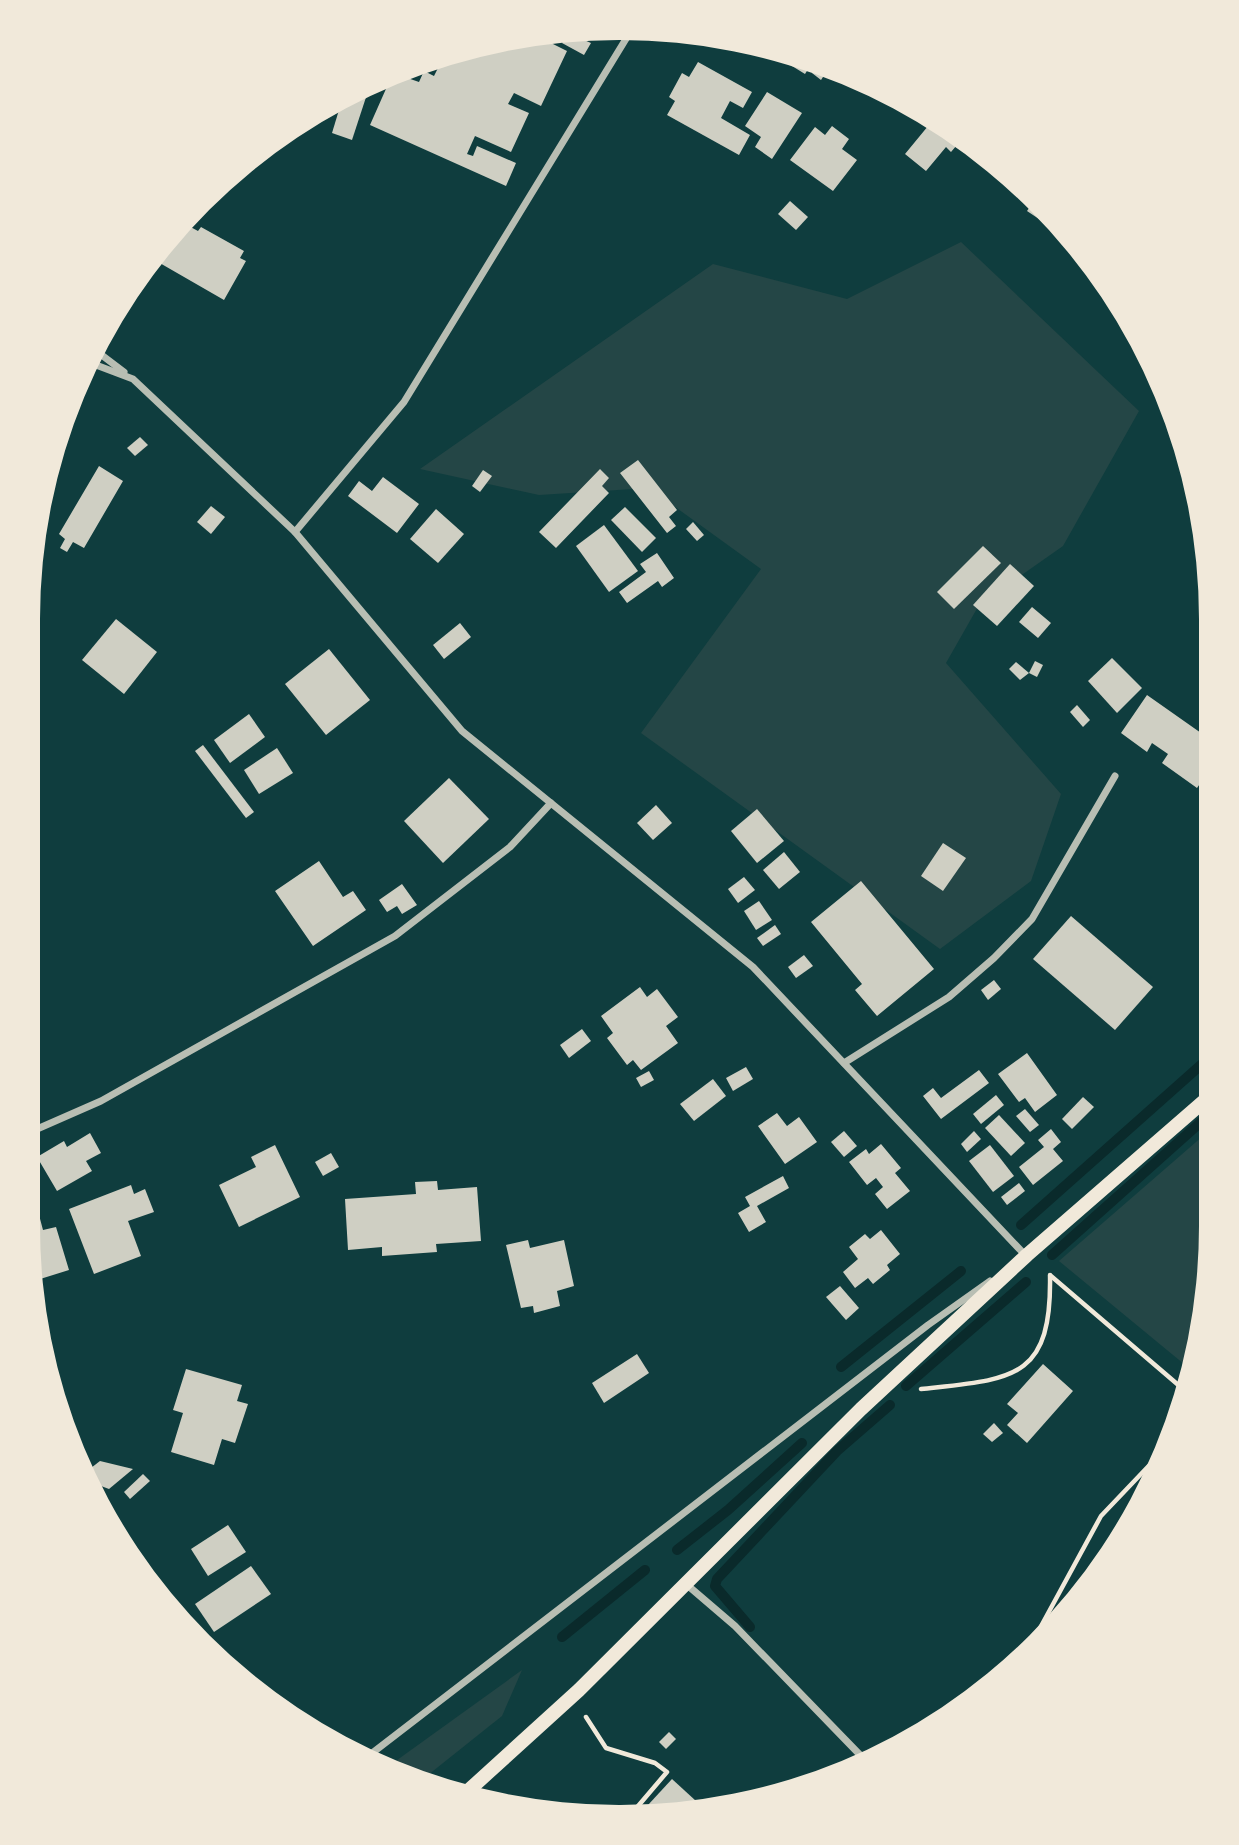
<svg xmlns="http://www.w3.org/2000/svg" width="1239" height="1845" font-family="Georgia,serif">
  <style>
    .green { fill: #244646 }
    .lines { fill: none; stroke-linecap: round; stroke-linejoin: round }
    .stream { stroke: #0a2a2b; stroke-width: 10 }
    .building { fill: #cfcfc3 }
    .path { stroke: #f1e9da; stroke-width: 4.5 }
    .minor { stroke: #b8beb3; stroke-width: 7 }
    .secondary { stroke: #f1e9da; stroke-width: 14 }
  </style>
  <rect width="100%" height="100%" fill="#0f3d3e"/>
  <g class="green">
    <path d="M 961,242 L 1139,411 L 1063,546 L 979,605 L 946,663 L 1061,794 L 1031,881 L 940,949 L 641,733 L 761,569 L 649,488 L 539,495 L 420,469 L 713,264 L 847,299 Z"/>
    <path d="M 1211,1129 C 1211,1207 1216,1294 1190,1369 L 1059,1261 Z"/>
    <path d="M 522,1670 L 502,1716 L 423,1779 L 386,1768 Z"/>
  </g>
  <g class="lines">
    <g class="stream">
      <path d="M 1021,1225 L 1211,1056"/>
      <path d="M 1052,1255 L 1211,1113"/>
      <path d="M 841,1367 L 961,1271"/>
      <path d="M 906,1386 L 1026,1282"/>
      <path d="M 677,1550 L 728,1510 L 802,1443"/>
      <path d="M 750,1627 L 715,1586 L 717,1579 L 837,1451 L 890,1405"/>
      <path d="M 562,1637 L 645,1570"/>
    </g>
  </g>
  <g class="building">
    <path d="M 568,33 L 591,43 L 584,55 L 562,43 Z"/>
    <path d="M 537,36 L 567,51 L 541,106 L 514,93 L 508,104 L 529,113 L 511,152 L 475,136 L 467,154 L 473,156 L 477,146 L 516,163 L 506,186 L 370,125 L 393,73 L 419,82 L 424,71 L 434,76 L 443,58 L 504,39 Z"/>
    <path d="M 797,58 L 812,63 L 805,74 L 792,66 Z"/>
    <path d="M 698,62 L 752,92 L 743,108 L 730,101 L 721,118 L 750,135 L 739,155 L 667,115 L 675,101 L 669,97 L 682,73 L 689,77 Z"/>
    <path d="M 818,65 L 829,68 L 821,80 L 812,73 Z"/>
    <path d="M 370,85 L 352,140 L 332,133 L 342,100 Z"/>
    <path d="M 767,92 L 802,113 L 772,159 L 755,147 L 761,137 L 745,126 Z"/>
    <path d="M 933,120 L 962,139 L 951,152 L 946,147 L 926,171 L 905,154 Z"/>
    <path d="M 832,126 L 849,139 L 842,149 L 857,160 L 833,191 L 790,160 L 815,127 L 825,135 Z"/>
    <path d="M 1035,199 L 1050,216 L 1045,223 L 1027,211 Z"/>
    <path d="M 790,201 L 808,217 L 796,230 L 778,214 Z"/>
    <path d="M 185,224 L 198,231 L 201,227 L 244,251 L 240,258 L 246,261 L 224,300 L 158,262 Z"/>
    <path d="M 140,437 L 148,445 L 135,456 L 127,448 Z"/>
    <path d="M 638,460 L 677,510 L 669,517 L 676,526 L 667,533 L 620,473 Z"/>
    <path d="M 99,466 L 123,481 L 84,548 L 73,542 L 67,552 L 60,548 L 65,539 L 59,534 Z"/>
    <path d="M 600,469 L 609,478 L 602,486 L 609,493 L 556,548 L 539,532 Z"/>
    <path d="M 483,470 L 492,476 L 480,492 L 472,486 Z"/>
    <path d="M 383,477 L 419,504 L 397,533 L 348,496 L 359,481 L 372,491 Z"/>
    <path d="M 211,506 L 225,517 L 211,534 L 197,522 Z"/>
    <path d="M 625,507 L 656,538 L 642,552 L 611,520 Z"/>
    <path d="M 436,509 L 464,534 L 438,563 L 410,539 Z"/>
    <path d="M 693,522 L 704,535 L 697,541 L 686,529 Z"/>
    <path d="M 604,525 L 638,571 L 609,592 L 576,546 Z"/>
    <path d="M 983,546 L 1001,563 L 954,609 L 937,592 Z"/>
    <path d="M 657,553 L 674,578 L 662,587 L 658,581 L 627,603 L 619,592 L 646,572 L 640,564 Z"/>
    <path d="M 1010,564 L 1034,586 L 997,626 L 973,605 Z"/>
    <path d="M 1032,607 L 1051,623 L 1038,638 L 1019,622 Z"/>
    <path d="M 116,619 L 157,652 L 124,694 L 82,660 Z"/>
    <path d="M 460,623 L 471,637 L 444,659 L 433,645 Z"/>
    <path d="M 329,649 L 370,700 L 326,735 L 285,684 Z"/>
    <path d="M 1112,658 L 1142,688 L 1117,713 L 1088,681 Z"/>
    <path d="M 1035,661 L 1043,665 L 1037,677 L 1029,673 Z"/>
    <path d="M 1016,662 L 1029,673 L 1020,680 L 1009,669 Z"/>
    <path d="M 1147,695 L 1211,740 L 1211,768 L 1197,788 L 1162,763 L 1168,754 L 1152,743 L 1147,752 L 1121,733 Z"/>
    <path d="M 1077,705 L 1090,720 L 1083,727 L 1070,712 Z"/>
    <path d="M 249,714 L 265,737 L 230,763 L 214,740 Z"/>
    <path d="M 203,745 L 254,812 L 246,818 L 195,751 Z"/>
    <path d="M 277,748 L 293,773 L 259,794 L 244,770 Z"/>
    <path d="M 449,778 L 489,819 L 443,863 L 404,821 Z"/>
    <path d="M 656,805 L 672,823 L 653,840 L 637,823 Z"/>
    <path d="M 757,809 L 784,841 L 757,863 L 731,831 Z"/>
    <path d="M 943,843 L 966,858 L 943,891 L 921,876 Z"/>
    <path d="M 784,852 L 800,872 L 779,889 L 763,870 Z"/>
    <path d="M 319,861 L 343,897 L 353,891 L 366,910 L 313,946 L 275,891 Z"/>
    <path d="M 744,877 L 755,890 L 738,903 L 728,889 Z"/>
    <path d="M 861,881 L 934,969 L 877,1016 L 855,990 L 862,984 L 811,922 Z"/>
    <path d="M 402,884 L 417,905 L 402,914 L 397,906 L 387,912 L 379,900 Z"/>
    <path d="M 759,901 L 772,920 L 756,930 L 744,911 Z"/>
    <path d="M 1071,916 L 1153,987 L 1115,1030 L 1033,959 Z"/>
    <path d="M 775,925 L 781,934 L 763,946 L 757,938 Z"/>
    <path d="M 804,955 L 813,966 L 796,978 L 788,967 Z"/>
    <path d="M 994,980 L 1001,989 L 988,1000 L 981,990 Z"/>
    <path d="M 640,987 L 647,997 L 657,989 L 678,1017 L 666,1026 L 678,1043 L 641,1070 L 633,1060 L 627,1065 L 607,1038 L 613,1033 L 601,1016 Z"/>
    <path d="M 582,1029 L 591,1041 L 569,1058 L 560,1045 Z"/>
    <path d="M 1027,1053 L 1057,1095 L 1035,1112 L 1025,1098 L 1019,1102 L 998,1074 Z"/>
    <path d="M 746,1067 L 753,1079 L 733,1091 L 726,1078 Z"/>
    <path d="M 979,1070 L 989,1083 L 941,1119 L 923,1096 L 933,1088 L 941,1098 Z"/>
    <path d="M 649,1071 L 654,1080 L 641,1087 L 636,1078 Z"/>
    <path d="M 713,1079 L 726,1096 L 694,1121 L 680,1104 Z"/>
    <path d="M 996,1095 L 1004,1105 L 981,1124 L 973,1114 Z"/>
    <path d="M 1083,1097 L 1094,1107 L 1072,1129 L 1062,1119 Z"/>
    <path d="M 1025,1109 L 1039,1125 L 1030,1132 L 1016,1116 Z"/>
    <path d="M 777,1113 L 787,1126 L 799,1117 L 817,1142 L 785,1164 L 758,1126 Z"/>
    <path d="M 999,1115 L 1025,1143 L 1011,1156 L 985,1128 Z"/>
    <path d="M 1051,1129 L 1061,1142 L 1053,1149 L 1063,1161 L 1033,1185 L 1019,1167 L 1044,1147 L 1038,1140 Z"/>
    <path d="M 844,1131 L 857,1146 L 844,1157 L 831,1142 Z"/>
    <path d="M 974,1131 L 981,1139 L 967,1152 L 961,1144 Z"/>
    <path d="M 90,1133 L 101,1153 L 86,1161 L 92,1171 L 57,1191 L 37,1157 L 64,1141 L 67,1147 Z"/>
    <path d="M 881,1144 L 901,1168 L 895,1173 L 910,1191 L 887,1209 L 875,1194 L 883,1187 L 876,1178 L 867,1185 L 849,1162 L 866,1149 L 869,1154 Z"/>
    <path d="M 275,1145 L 300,1197 L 239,1227 L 219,1185 L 256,1167 L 251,1157 Z"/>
    <path d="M 990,1145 L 1014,1176 L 993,1192 L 969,1161 Z"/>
    <path d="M 331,1153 L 339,1167 L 323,1176 L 315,1162 Z"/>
    <path d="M 783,1176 L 789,1188 L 757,1206 L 766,1222 L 749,1232 L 738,1213 L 750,1206 L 745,1197 Z"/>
    <path d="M 437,1181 L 438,1190 L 477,1187 L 481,1241 L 436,1244 L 437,1252 L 382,1256 L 382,1247 L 348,1250 L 345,1199 L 416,1194 L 415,1182 Z"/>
    <path d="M 1019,1183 L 1025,1191 L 1007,1205 L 1001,1197 Z"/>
    <path d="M 131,1185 L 134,1194 L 145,1189 L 154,1212 L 128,1221 L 141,1256 L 94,1274 L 69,1209 Z"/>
    <path d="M 39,1215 L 43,1230 L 56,1227 L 69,1270 L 37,1280 L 28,1218 Z"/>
    <path d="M 881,1230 L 900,1254 L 887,1265 L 890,1270 L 873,1284 L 868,1278 L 855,1288 L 843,1272 L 858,1259 L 849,1247 L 865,1234 L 870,1239 Z"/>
    <path d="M 528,1240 L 530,1248 L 564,1240 L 574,1286 L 557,1291 L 560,1306 L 534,1313 L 533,1306 L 521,1308 L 506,1245 Z"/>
    <path d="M 840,1286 L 859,1308 L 846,1320 L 826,1297 Z"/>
    <path d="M 637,1354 L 649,1373 L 604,1403 L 592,1383 Z"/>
    <path d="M 1043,1364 L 1073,1391 L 1027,1443 L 1007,1425 L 1018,1413 L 1007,1404 Z"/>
    <path d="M 186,1369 L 242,1385 L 237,1401 L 248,1404 L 235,1443 L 222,1439 L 214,1465 L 171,1452 L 183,1413 L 173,1410 Z"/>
    <path d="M 994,1423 L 1003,1433 L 992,1442 L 983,1434 Z"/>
    <path d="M 100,1461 L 133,1469 L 109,1489 L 93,1483 L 87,1471 Z"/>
    <path d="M 143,1474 L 150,1481 L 130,1499 L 124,1492 Z"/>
    <path d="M 228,1525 L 246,1552 L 208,1576 L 191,1549 Z"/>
    <path d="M 251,1566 L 271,1594 L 214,1632 L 195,1604 Z"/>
    <path d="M 669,1732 L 676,1739 L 666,1749 L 659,1742 Z"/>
    <path d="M 672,1779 L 696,1801 L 689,1809 L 654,1811 L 648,1805 Z"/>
  </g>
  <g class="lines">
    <g class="path">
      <path d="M 1051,1276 L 1183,1389"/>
      <path d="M 921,1389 C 1012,1379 1052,1381 1050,1275"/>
      <path d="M 1027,1652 L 1101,1516 L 1162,1452"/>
      <path d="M 586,1717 L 606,1748 L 655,1763 L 667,1772 L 633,1812"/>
    </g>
    <g class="minor">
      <path d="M 95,350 L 124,372"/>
      <path d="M 88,362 L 133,379 L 295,532 L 462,731 L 753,967 L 1026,1256"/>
      <path d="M 295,532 L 404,402 L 632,29"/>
      <path d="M 844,1063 L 949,997 L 994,958 L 1032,919 L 1115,776"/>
      <path d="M 28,1133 L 101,1101 L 395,936 L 510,847 L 551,803"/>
      <path d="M 686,1584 L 735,1626 L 863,1758"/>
      <path d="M 367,1757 L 928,1325 L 990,1281"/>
    </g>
    <path class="secondary" d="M 469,1790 L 579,1690 L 861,1409 L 1027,1255 L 1211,1095"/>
  </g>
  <path d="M0 0H1239V1845H0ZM619 40H620A579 579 0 0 1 1199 619V1226A579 579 0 0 1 620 1805H619A579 579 0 0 1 40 1226V619A579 579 0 0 1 619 40Z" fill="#f1e9da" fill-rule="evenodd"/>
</svg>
